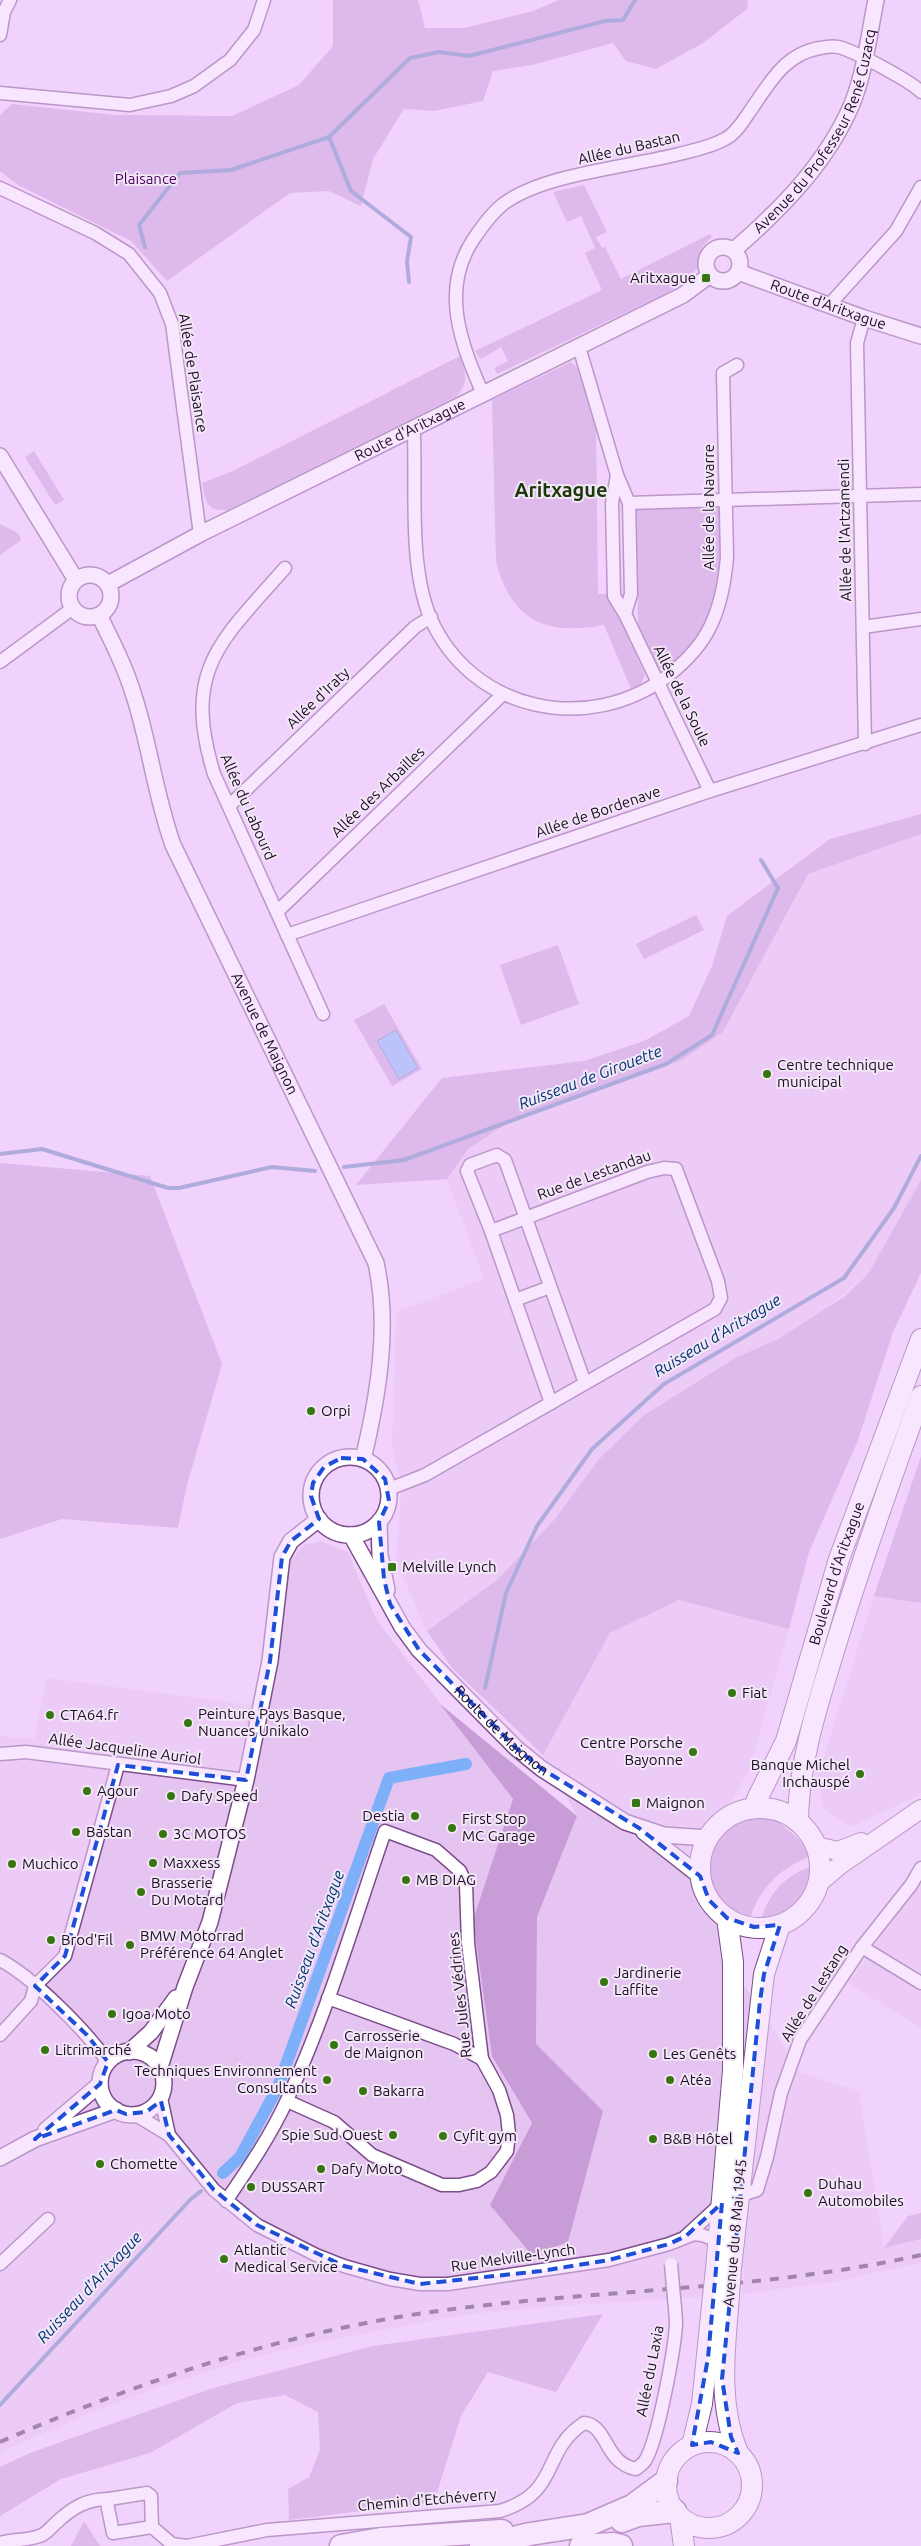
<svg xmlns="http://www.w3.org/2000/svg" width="921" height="2546" viewBox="0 0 921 2546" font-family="Ubuntu,sans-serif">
  <rect width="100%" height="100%" fill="#f1d2fc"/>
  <g fill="#e6c4f2">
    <polygon points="921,834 921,1180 868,1274 821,1313 778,1339 735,1358 643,1416 599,1459 554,1520 497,1581 427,1631 396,1562 401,1493 399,1473 392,1449 396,1312 484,1279 447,1179 468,1149 506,1124 682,1060 723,1032 808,874"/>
    <polygon points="321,1541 348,1552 376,1619 513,1799 473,1920 492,2056 532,2123 490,2205 603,2111 536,2044 537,1917 577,1816 543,1755 610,1633 679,1600 789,1629 749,1771 700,1853 733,1969 768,2020 800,2073 859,2091 884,2248 921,2239 921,2263 832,2282 742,2294 745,2268 707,2270 704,2297 541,2307 463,2315 318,2342 234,2363 151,2390 85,2415 0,2452 0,1736 34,1739 47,1678 251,1705 291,1560 304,1545"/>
    <polygon points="874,1596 921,1603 921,1794 851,1827 825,1810 817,1780"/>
    <polygon points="921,1879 921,2028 849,1983"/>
  </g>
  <g fill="#c89cd7">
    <polygon points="333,0 418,0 425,28 464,28 533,11 559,0 748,0 747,9 703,43 656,69 626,61 613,43 532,65 493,71 483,101 434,111 404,109 373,159 361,206 329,191 290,193 167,281 131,241 18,185 0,171 0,115 12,104 115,115 232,116 299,85 333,46"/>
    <path d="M584,185L607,232L596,237L602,248L605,247L621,279L710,234L712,237C693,252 705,255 697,268C689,280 677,286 665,294L497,374L494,368L508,361L501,347L481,359L475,351L602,290L585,253L595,248L581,216L567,222L553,192Z"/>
    <path d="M460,356C466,374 469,382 456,397L228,510C206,511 206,503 202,483L233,471Z"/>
    <path d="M571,362L577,368L596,424L598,594H608L645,674L641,684L631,689L604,625C546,636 511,621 496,561L492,400Z"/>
    <polygon points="34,451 64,500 55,505 25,457"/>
    <path d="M715,505L721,510C721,533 723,557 721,580C718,609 689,656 664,671L658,667L638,624L636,511L640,508Z"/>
    <polygon points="0,524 18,533 21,540 0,555"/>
    <polygon points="921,814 921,834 808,874 723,1032 682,1060 506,1124 468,1149 447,1179 356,1185 442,1078 584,1061 644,1041 689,1016 712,966 727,916 830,839"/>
    <polygon points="696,915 704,930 644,959 636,944"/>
    <polygon points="558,945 579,1004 521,1025 500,965"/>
    <polygon points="384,1004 422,1069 392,1086 354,1020"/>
    <polygon points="0,1163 150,1176 222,1364 187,1485 178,1528 62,1519 0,1539"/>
    <polygon points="921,1180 921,1273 893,1332 858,1440 809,1552 789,1629 679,1600 610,1633 543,1755 452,1668 427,1631 497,1580 554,1520 599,1459 643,1416 735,1358 778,1339 844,1297 868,1274"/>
    <polygon points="921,1456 921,1603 874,1596"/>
    <polygon points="440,1704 577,1816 537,1917 536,2044 603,2111 568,2242 532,2255 490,2205 532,2123 492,2056 473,1920 513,1799"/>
    <path d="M760,1815L776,1818C786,1832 807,1839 809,1857C780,1868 760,1888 750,1918C688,1896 695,1823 760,1815Z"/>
    <path d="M810,1867C807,1897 790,1914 761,1920C769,1893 784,1877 810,1867Z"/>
    <polygon points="921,2213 921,2239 884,2248 908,2216"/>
    <polygon points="603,2314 556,2392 488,2372 461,2416 434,2502 289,2520 288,2489 309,2477 320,2450 318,2412 285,2395 237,2403 150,2453 61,2479 0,2516 0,2467 30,2453 213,2388 373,2346"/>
    <polygon points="84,2521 100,2546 71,2546"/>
  </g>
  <polygon fill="#7db0f9" stroke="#607eb9" points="396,1030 418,1068 399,1079 377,1041"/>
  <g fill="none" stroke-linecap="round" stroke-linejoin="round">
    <g stroke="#607eb9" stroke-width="4">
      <polyline points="329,137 351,191 411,237 407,261 409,282"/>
      <polyline points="145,247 139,225 180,173 231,170 329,137 410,58 439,52 469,56 605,21 623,20 635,0"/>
      <polyline points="0,1154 42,1149 168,1188 179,1188 272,1167 315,1171"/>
      <polyline points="344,1167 404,1160 666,1064 712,1035 778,888 761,860"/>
      <polyline points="485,1688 506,1593 537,1526 592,1449 664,1384 844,1278 894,1208 921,1156"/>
      <polyline points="0,2405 190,2200 201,2191"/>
    </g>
    <polyline stroke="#7db0f9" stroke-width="12" points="223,2173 240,2157 278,2087 389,1778 466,1764"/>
    <g stroke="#7c4e8c" stroke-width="15">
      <g id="minor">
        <polyline points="0,35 4,12 10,0"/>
        <polyline points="0,93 130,105 171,96 194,86 230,60 254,30 264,0"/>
        <polyline points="0,188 95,233 129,254 160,293 172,324 199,527 202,533"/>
        <polyline points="830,304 896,231 921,187"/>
        <polyline points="864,318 857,343 865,744"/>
        <polyline points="579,347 617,475 629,503 631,594 625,614"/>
        <path d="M483,394C461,344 440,290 473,240C481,228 491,214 502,205C541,174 629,167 679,154C695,150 711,147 725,139C735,134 742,123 748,114C768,86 783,54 820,48C825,47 833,46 838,47C853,50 912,82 921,92"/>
        <path d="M411,429L414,436C416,491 409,566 430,617C471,712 589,736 669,675C685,662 701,646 710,627C721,605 725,581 727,557L723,373L737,365"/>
        <polyline points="617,475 612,503 614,596 625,614 710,791"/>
        <polyline points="629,503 921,494"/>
        <path d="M285,568C220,642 182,669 214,774L323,1014"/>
        <polyline points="863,627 921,619"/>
        <polyline points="0,662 73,608"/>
        <polyline points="230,805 415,627 431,617"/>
        <polyline points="277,912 502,695"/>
        <polyline points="287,935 710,791 921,725"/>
        <polyline points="515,1300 550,1287"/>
        <polyline points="551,1403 491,1231 467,1171 470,1165 497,1155 505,1160 585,1383"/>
        <polyline points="389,1489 425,1475 715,1309 721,1298 718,1281 676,1169 664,1168 647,1172 491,1231"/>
        <polyline points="0,1754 26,1752 246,1780"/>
        <polyline points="862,1947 921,1983"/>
        <path d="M0,1960C34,1978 86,2031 108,2062"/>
        <polyline points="35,1986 65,1956 118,1765"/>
        <polyline points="328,1998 454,2044 482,2059"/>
        <polyline points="0,2035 31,2001 35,1986"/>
        <polyline points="136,2115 169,2135 161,2098"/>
        <polyline points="169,2135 214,2190 257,2225 316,2255 344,2266 390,2279 420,2284 448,2284 609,2260 669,2244 694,2234 702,2235 718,2241"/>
        <polyline points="738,2196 757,2190 767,2157 781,2093 800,2040 862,1947 911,1885 921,1868"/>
        <path d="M226,2201C248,2169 271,2135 287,2100C327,2014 354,1921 385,1831L436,1850L460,1871L466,1884L468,1943L482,2059L499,2090L507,2115L509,2134L507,2151L491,2172L477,2181L459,2185H442L372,2155L334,2122L287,2101"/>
        <polyline points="686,2236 722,2203"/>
        <polyline points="0,2264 48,2219"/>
        <polygon points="147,2493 151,2496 152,2527 113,2533 107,2503 109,2499"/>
        <polyline points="152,2527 172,2544 186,2546"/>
        <path d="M0,2543C14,2539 29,2541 42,2535C48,2532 52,2526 57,2522C73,2507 87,2499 109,2499"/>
        <path d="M187,2546L267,2530L500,2511C562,2492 540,2452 584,2423C608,2425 604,2463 636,2469C639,2466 643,2464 645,2461C658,2440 674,2352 676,2325C676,2316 675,2307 674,2298"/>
      </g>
    </g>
    <g stroke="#7c4e8c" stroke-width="18">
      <g id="tertiary">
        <circle cx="723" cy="264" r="17"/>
        <path id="s1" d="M734,250C781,209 827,163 852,104C865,72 869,34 876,0"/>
        <path id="s2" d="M738,272L864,318L921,336"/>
        <polyline points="0,456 76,580"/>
        <circle cx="90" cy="596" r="21"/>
        <path id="s3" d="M108,584L202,533L683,295L710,275"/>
        <path id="s4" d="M99,615C112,641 126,669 134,696C150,745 155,795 173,845L376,1263C390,1327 378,1397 363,1459"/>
        <circle cx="350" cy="1496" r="39"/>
        <polyline points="379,1522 380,1555 387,1590"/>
        <path id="s5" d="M351,1535L402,1627L419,1650L516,1748L542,1769L625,1822L664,1835L708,1838"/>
        <polyline points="644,1832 700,1876"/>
        <circle cx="132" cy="2083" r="32"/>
        <polyline points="129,2052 151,2032 176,1998"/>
        <polyline points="160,2067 185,1987 210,1922 246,1780 270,1661 282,1557 291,1541 319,1519"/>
        <polyline points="46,2130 100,2084"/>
        <polyline points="0,2158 35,2139 116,2110"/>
      </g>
    </g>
    <g stroke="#7c4e8c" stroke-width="20">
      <g id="secondary">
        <polyline points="816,1846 838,1851 861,1842"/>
        <polyline points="819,1883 840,1865 921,1809"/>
      </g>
    </g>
    <g stroke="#7c4e8c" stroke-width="22">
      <g id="primary">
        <path id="s6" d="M756,1808L757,1799L786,1741L839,1559L921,1339"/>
        <circle cx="760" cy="1868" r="60"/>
        <path d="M798,1820C799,1762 817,1706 834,1651C860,1565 890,1481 921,1396"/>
        <polyline points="731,2268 764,1974 780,1925"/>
        <polyline points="716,2269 733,2070 733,1962 727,1918"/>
        <path d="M729,2296C725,2349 717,2402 738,2453"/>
        <circle cx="709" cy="2485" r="43"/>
        <polyline points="692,2445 702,2404 713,2296"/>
        <polyline points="680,2517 684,2546"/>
      </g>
    </g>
    <g stroke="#7c4e8c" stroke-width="25">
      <g id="motorway">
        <polyline points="622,2521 638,2515 675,2511"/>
        <polyline points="341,2546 381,2539 502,2531"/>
        <polyline points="481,2546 530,2534 588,2525 632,2506 666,2481"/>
        <polyline points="581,2546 613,2544 621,2546"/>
      </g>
    </g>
    <use href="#minor" stroke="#fff" stroke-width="12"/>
    <use href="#tertiary" stroke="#fff" stroke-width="15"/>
    <use href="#secondary" stroke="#fff" stroke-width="18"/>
    <use href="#primary" stroke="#fff" stroke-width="20"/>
    <use href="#motorway" stroke="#fff" stroke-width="22"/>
    <path stroke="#412c48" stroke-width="4" stroke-dasharray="9 9" stroke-linecap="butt" d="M0,2442C138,2382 282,2333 431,2312C594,2289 760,2291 921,2255"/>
    <g stroke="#7c4e8c" stroke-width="15" stroke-linecap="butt">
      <polyline id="minor-bridge" points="671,2264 674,2298"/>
    </g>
    <g stroke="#7c4e8c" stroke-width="22" stroke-linecap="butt">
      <g id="primary-bridge">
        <polyline points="713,2296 716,2269"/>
        <polyline points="729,2296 731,2268"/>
      </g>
    </g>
    <use href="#minor-bridge" stroke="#fff" stroke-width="12"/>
    <use href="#primary-bridge" stroke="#fff" stroke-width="20"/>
  </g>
  <path d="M0 0H921V2546H0ZM341,1458L363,1459L385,1479L389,1501L379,1522L384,1579L390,1604L419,1650L516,1748L542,1769L639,1828L700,1876L709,1900L727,1918L754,1927L780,1925L764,1974L760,2001L722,2379L731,2437L738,2453L711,2442L692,2445L708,2358L722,2203L686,2236L669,2244L609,2260L541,2271L420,2284L344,2266L257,2225L214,2190L169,2135L161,2101L146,2112L126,2114L116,2110L35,2139L100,2084L108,2062L87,2035L35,1986L65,1956L118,1765L246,1780L270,1661L282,1557L291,1541L319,1519L311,1496L313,1483L324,1467Z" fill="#f1d2fc" fill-opacity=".55" fill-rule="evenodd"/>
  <path fill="none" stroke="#1d4ed8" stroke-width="4" stroke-dasharray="10 6" stroke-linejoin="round" d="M341,1458L363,1459L385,1479L389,1501L379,1522L384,1579L390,1604L419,1650L516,1748L542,1769L639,1828L700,1876L709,1900L727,1918L754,1927L780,1925L764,1974L760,2001L722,2379L731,2437L738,2453L711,2442L692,2445L708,2358L722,2203L686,2236L669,2244L609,2260L541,2271L420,2284L344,2266L257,2225L214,2190L169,2135L161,2101L146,2112L126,2114L116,2110L35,2139L100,2084L108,2062L87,2035L35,1986L65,1956L118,1765L246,1780L270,1661L282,1557L291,1541L319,1519L311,1496L313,1483L324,1467Z"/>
  <g fill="#367510" stroke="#f2e7f6" stroke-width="2">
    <rect x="701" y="273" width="10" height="10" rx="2.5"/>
    <circle cx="767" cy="1074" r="5"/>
    <circle cx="311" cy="1411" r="5"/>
    <rect x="387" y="1562" width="10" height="10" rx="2.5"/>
    <circle cx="732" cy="1693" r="5"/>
    <circle cx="50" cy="1715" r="5"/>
    <circle cx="188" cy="1723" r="5"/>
    <circle cx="693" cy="1752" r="5"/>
    <circle cx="860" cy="1774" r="5"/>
    <circle cx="87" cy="1791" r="5"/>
    <circle cx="171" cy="1796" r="5"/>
    <rect x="631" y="1798" width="10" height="10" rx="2.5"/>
    <circle cx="415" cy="1816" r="5"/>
    <circle cx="452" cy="1828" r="5"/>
    <circle cx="76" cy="1832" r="5"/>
    <circle cx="163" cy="1834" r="5"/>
    <circle cx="153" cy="1863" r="5"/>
    <circle cx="12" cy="1864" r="5"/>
    <circle cx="406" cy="1880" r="5"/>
    <circle cx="141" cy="1892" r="5"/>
    <circle cx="51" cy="1940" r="5"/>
    <circle cx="130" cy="1945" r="5"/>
    <circle cx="604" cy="1982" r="5"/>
    <circle cx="112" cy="2014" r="5"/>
    <circle cx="334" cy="2045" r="5"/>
    <circle cx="45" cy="2050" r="5"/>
    <circle cx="653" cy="2054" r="5"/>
    <circle cx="327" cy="2080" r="5"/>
    <circle cx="670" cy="2080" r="5"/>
    <circle cx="363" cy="2091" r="5"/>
    <circle cx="393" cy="2135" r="5"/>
    <circle cx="443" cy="2136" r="5"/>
    <circle cx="653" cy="2139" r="5"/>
    <circle cx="100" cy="2164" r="5"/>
    <circle cx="321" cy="2169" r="5"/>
    <circle cx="251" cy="2187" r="5"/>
    <circle cx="808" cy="2193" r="5"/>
    <circle cx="224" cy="2259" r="5"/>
  </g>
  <g text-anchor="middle" stroke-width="4" stroke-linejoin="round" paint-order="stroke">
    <g font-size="15" fill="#1e0b25" stroke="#f2e7f6">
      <text dy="5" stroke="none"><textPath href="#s1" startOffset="148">Avenue du Professeur René Cuzacq</textPath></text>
      <text transform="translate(629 148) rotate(-13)" y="5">Allée du Bastan</text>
      <text dy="5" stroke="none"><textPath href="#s2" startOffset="96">Route d'Aritxague</textPath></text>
      <text transform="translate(193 373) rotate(81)" y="5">Allée de Plaisance</text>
      <text dy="5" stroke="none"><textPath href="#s3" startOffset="339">Route d'Aritxague</textPath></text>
      <text transform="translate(709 507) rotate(-90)" y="5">Allée de la Navarre</text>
      <text transform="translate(845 530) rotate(-91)" y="5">Allée de l'Artzamendi</text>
      <text transform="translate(682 696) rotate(64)" y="5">Allée de la Soule</text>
      <text transform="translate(318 698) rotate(-44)" y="5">Allée d'Iraty</text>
      <text transform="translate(378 792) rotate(-44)" y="5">Allée des Arbailles</text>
      <text transform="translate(248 807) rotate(66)" y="5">Allée du Labourd</text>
      <text transform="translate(598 812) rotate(-19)" y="5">Allée de Bordenave</text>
      <text dy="5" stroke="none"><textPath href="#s4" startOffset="452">Avenue de Maignon</textPath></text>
      <text transform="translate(594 1175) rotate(-20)" y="5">Rue de Lestandau</text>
      <text dy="5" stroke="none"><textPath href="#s6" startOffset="249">Boulevard d'Aritxague</textPath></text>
      <text dy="5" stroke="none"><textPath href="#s5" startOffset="249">Route de Maignon</textPath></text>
      <text transform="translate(125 1749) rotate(8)" y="5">Allée Jacqueline Auriol</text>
      <text transform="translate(814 1993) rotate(-58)" y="5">Allée de Lestang</text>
      <text transform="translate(460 1995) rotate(-96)" y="5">Rue Jules Védrines</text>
      <text transform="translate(735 2233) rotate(-85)" y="5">Avenue du 8 Mai 1945</text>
      <text transform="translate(513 2258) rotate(-8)" y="5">Rue Melville-Lynch</text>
      <text transform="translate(650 2371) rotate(-79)" y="5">Allée du Laxia</text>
      <text transform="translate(427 2500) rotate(-5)" y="5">Chemin d'Etchéverry</text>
    </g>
    <g font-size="15" fill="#4a005d" stroke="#f2e7f6">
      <text x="146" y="184">Plaisance</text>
    </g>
    <g font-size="15" fill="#1e0b25" stroke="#f2e7f6" text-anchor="start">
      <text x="696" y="283" text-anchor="end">Aritxague</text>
      <text x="777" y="1070">Centre technique<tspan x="777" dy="17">municipal</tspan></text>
      <text x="321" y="1416">Orpi</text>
      <text x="402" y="1572">Melville Lynch</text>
      <text x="742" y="1698">Fiat</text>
      <text x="198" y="1719">Peinture Pays Basque,<tspan x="198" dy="17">Nuances Unikalo</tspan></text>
      <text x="60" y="1720">CTA64.fr</text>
      <text x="683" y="1748" text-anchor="end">Centre Porsche<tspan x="683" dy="17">Bayonne</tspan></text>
      <text x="850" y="1770" text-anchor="end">Banque Michel<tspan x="850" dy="17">Inchauspé</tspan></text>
      <text x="97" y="1796">Agour</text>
      <text x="181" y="1801">Dafy Speed</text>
      <text x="646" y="1808">Maignon</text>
      <text x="405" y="1821" text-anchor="end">Destia</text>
      <text x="462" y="1824">First Stop<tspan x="462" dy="17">MC Garage</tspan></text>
      <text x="86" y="1837">Bastan</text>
      <text x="173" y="1839">3C MOTOS</text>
      <text x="163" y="1868">Maxxess</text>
      <text x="22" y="1869">Muchico</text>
      <text x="416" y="1885">MB DIAG</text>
      <text x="151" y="1888">Brasserie<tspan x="151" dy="17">Du Motard</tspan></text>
      <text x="140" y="1941">BMW Motorrad<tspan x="140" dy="17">Préférence 64 Anglet</tspan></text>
      <text x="61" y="1945">Brod'Fil</text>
      <text x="614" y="1978">Jardinerie<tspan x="614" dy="17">Laffite</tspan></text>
      <text x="122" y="2019">Igoa Moto</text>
      <text x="344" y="2041">Carrosserie<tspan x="344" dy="17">de Maignon</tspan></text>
      <text x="55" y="2055">Litrimarché</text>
      <text x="663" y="2059">Les Genêts</text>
      <text x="317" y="2076" text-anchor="end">Techniques Environnement<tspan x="317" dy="17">Consultants</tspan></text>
      <text x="680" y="2085">Atéa</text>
      <text x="373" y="2096">Bakarra</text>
      <text x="383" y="2140" text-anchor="end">Spie Sud Ouest</text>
      <text x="453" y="2141">Cyfit gym</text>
      <text x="663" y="2144">B&amp;B Hôtel</text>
      <text x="110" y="2169">Chomette</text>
      <text x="331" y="2174">Dafy Moto</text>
      <text x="818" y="2189">Duhau<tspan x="818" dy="17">Automobiles</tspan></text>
      <text x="261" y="2192">DUSSART</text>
      <text x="234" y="2255">Atlantic<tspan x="234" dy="17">Medical Service</tspan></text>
    </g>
    <g font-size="16" font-style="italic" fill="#023574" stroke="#f2e7f6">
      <text transform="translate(590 1077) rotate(-21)" y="6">Ruisseau de Girouette</text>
      <text transform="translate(717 1335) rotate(-31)" y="6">Ruisseau d'Aritxague</text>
      <text transform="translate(314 1939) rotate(-70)" y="6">Ruisseau d'Aritxague</text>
      <text transform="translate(89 2287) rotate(-47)" y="6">Ruisseau d'Aritxague</text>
    </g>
    <g font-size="20" font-weight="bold" fill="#1a380a" stroke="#f2e7f6">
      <text x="561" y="497">Aritxague</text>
    </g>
  </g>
</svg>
